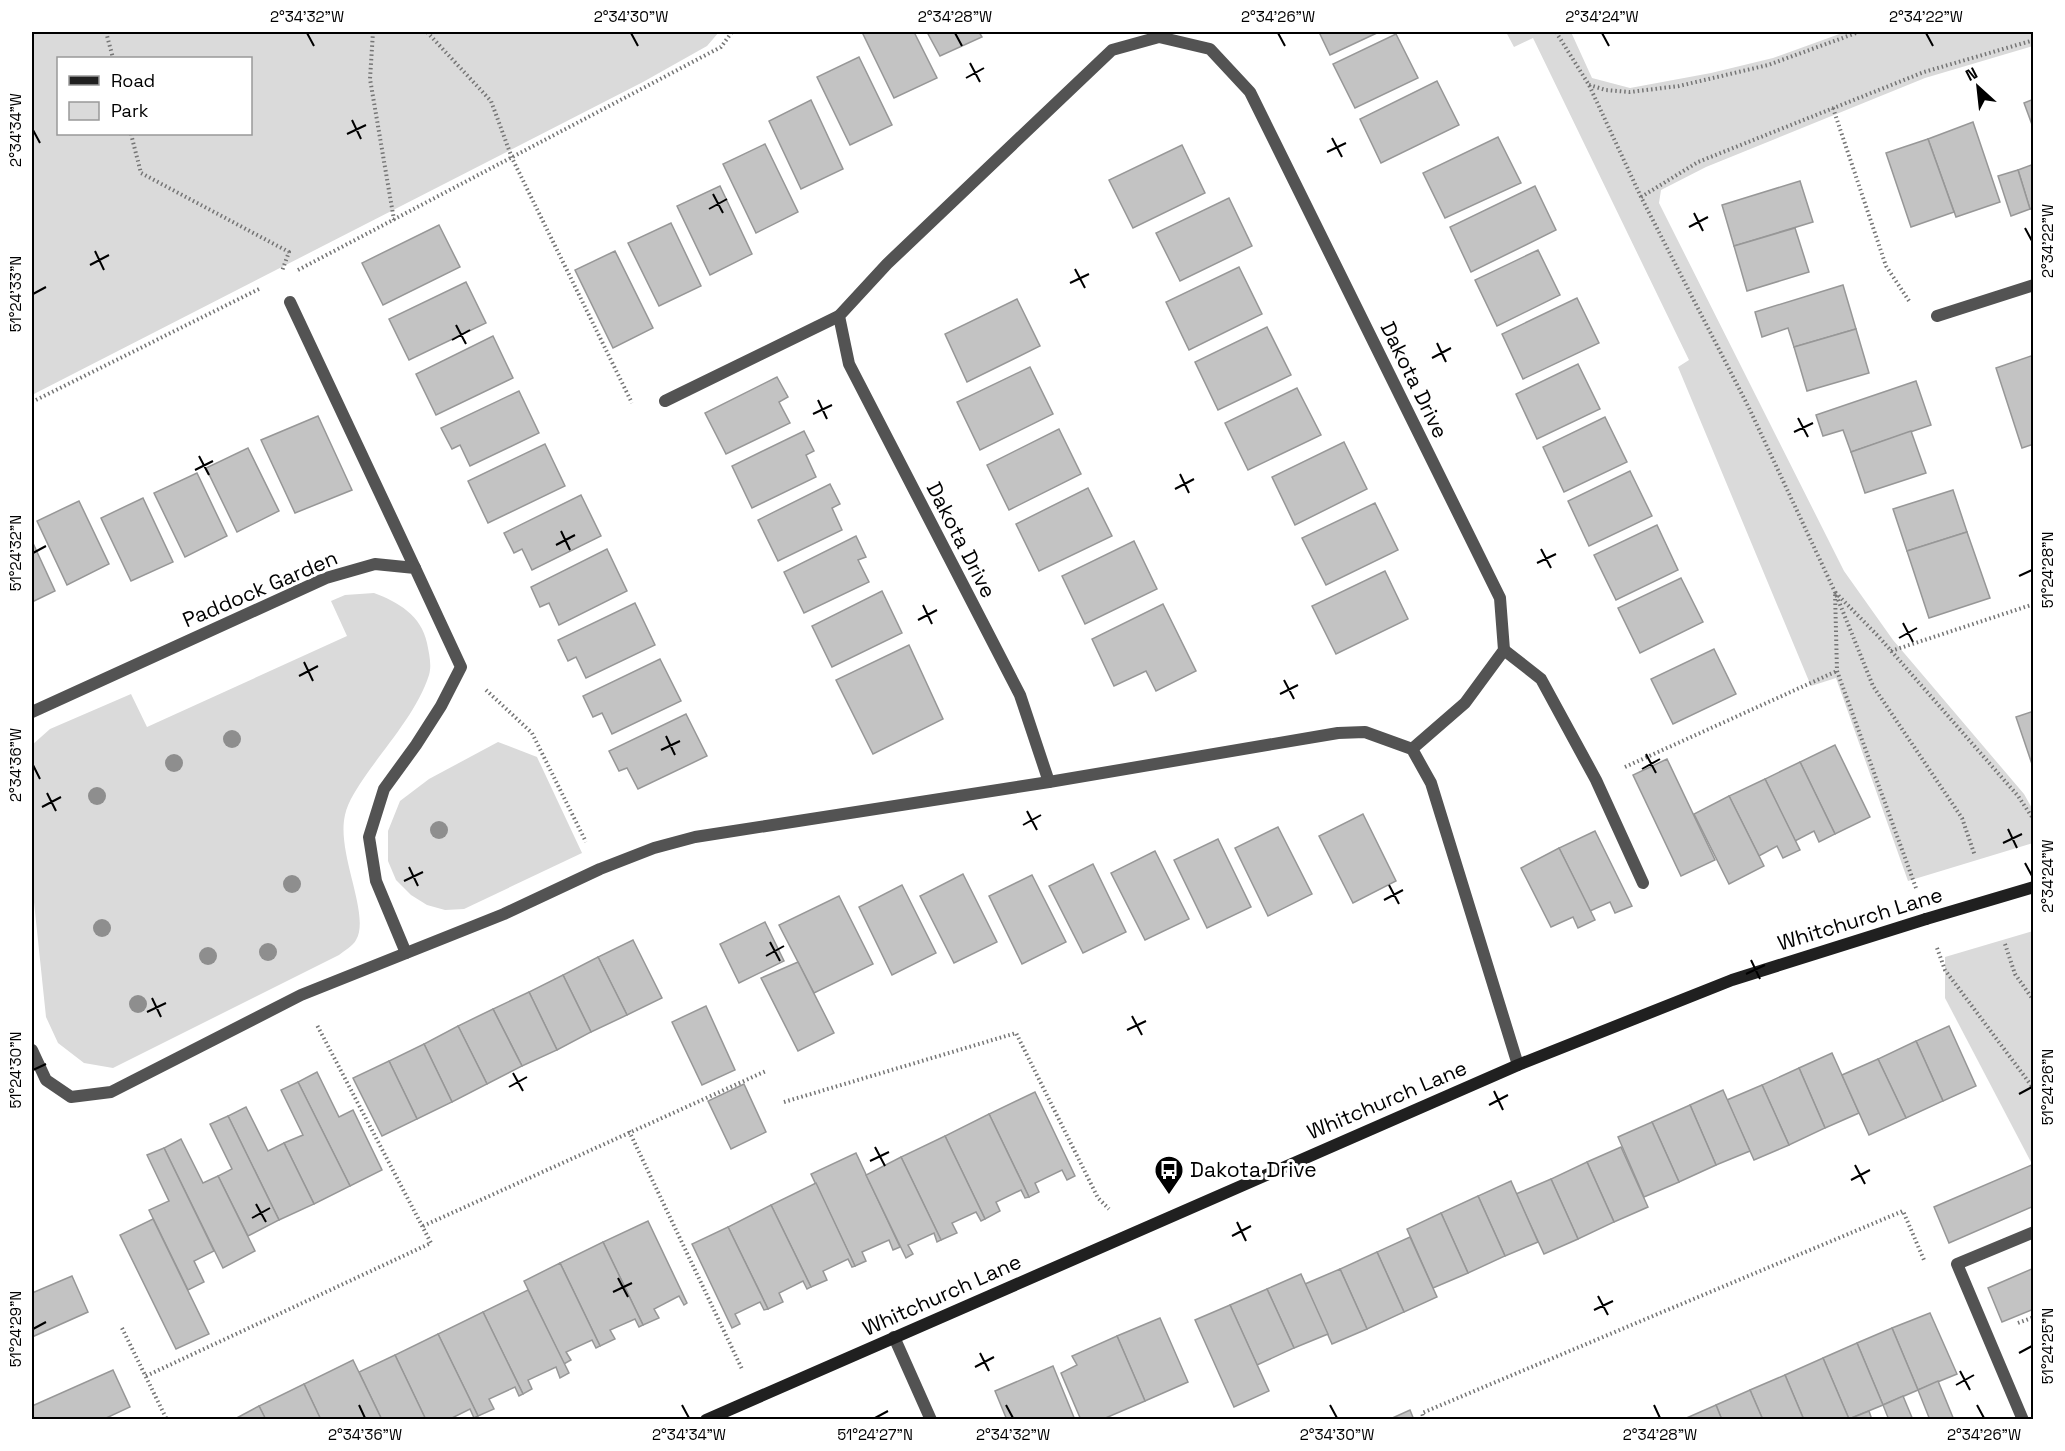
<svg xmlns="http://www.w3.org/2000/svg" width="2065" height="1451" viewBox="0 0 2065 1451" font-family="'Space Grotesk',sans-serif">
  <rect width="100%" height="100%" fill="#fff"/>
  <g fill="#dadada" fill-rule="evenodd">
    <path d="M32,32H719L707,46L643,82L32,395ZM58,58H250V134H58Z"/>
    <polygon points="1506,32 1571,32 1592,78 1630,88 1711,73 1773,58 1845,32 2033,32 2033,46 1925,78 1706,167 1661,190 1659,203 1844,571 1893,640 2024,794 2033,810 2033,843 1908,881 1836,678 1811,686 1678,367 1689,360 1533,38 1514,47"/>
    <path d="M374,593C398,602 421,615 427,643C429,653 432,665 429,675C418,710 387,745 366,775C358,787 348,801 345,815C336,853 371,915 356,940C353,946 344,951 339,955L113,1068L84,1063L58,1043L46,1017L32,883V745L50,729L131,694L147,727L347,636L331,601L345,595Z"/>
    <polygon points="498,742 537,757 582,853 464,909 445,910 427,905 411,895 396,880 388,861 388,831 400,801 429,779"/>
    <polygon points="2033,931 2034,1163 2032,1164 1945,998 1945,957"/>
  </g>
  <g fill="#c3c3c3" stroke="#979797" stroke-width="1.5">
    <polygon points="862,32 914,32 937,78 894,98"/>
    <polygon points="927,32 979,32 982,37 940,56"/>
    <polygon points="1319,32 1379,32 1330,55"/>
    <polygon points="1396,34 1418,78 1355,108 1333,64"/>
    <polygon points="859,57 892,125 850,145 817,77"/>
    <polygon points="1437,81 1459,125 1381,163 1360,119"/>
    <polygon points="2034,99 2034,130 2024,103"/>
    <polygon points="811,100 843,169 801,189 769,121"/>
    <polygon points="1973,122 2000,202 1956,217 1928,139"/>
    <polygon points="1498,137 1521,183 1445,218 1423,173"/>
    <polygon points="1928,139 1954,212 1911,227 1886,153"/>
    <polygon points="765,144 798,212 756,233 723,164"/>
    <polygon points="1182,145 1205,193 1133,228 1109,180"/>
    <polygon points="2034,164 2034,208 2030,209 2018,170"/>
    <polygon points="2018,170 2030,209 2011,216 1998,176"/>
    <polygon points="1800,181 1813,222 1734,246 1722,205"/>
    <polygon points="720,186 752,254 710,275 677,206"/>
    <polygon points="1535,186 1556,230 1471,272 1450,227"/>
    <polygon points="1229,198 1252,246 1180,281 1156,233"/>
    <polygon points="671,223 701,286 659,306 628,243"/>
    <polygon points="439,225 460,267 383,305 362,263"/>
    <polygon points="1795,228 1809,272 1747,291 1734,246"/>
    <polygon points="1538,250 1560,295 1497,326 1475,280"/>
    <polygon points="615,251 653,328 613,348 575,270"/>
    <polygon points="1239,267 1262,314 1189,350 1166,302"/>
    <polygon points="466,282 486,323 409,360 389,319"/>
    <polygon points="1843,285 1856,329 1794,347 1788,328 1762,337 1755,312"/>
    <polygon points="1577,298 1599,343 1523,379 1502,334"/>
    <polygon points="1017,299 1040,346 967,382 945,334"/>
    <polygon points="1267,327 1291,375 1218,410 1195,362"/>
    <polygon points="1856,329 1869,373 1807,391 1794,347"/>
    <polygon points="493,336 513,378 436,415 416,374"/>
    <polygon points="2034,355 2034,444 2022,448 1996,368"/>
    <polygon points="1578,364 1600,409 1537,439 1516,394"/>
    <polygon points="1030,367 1053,414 980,450 957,402"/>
    <polygon points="777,377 788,397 779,402 790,423 726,454 705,413"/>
    <polygon points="1916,381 1931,425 1851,452 1843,430 1823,436 1816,415"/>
    <polygon points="1297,388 1321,435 1248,470 1225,423"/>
    <polygon points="519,391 539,433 470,466 460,445 452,449 441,428"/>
    <polygon points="318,416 352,490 295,513 261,440"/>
    <polygon points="1605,417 1627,462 1564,492 1543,447"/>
    <polygon points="1059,429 1081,474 1009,510 987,465"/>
    <polygon points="804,431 814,451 806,455 816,477 752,508 732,466"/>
    <polygon points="1911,431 1926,473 1865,493 1851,452"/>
    <polygon points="1344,442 1367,489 1295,525 1272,477"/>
    <polygon points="545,444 565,486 488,523 468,481"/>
    <polygon points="248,448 279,511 237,532 206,468"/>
    <polygon points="1630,471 1652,516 1589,546 1568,501"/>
    <polygon points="197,473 227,536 185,557 154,493"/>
    <polygon points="830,484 840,504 832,508 842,530 778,561 758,520"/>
    <polygon points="1088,488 1112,536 1039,571 1016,524"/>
    <polygon points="1953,490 1967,532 1907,551 1893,509"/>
    <polygon points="581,495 601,536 532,570 522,549 514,553 504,533"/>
    <polygon points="143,498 173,562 131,581 101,518"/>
    <polygon points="79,501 109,564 67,585 37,521"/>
    <polygon points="1375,503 1398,550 1326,585 1302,538"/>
    <polygon points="1657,525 1678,570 1616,600 1594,555"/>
    <polygon points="1967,532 1990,598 1929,618 1907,551"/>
    <polygon points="856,536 866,557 858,560 869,582 804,613 784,572"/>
    <polygon points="32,541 55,591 32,602"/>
    <polygon points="1134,541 1157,589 1085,624 1062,576"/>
    <polygon points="607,549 627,591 559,625 549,603 540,607 531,587"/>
    <polygon points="1385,571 1408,619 1336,654 1312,606"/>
    <polygon points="1681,578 1703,622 1640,653 1618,608"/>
    <polygon points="882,591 902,633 832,667 812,626"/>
    <polygon points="635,603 655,645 586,678 576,657 568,661 558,640"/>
    <polygon points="1163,604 1196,671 1156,691 1146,671 1114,686 1092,639"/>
    <polygon points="909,645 943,719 873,754 836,680"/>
    <polygon points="1714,649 1736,694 1673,724 1651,679"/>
    <polygon points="660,659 681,701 612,734 602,713 593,717 583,696"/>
    <polygon points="2034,711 2034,770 2016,717"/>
    <polygon points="686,714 707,756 638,789 627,768 619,771 609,751"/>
    <polygon points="1835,745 1870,817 1835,834 1800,762"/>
    <polygon points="1667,759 1715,860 1681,876 1633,775"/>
    <polygon points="1800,762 1835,834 1819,842 1814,831 1795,841 1765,779"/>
    <polygon points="1765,779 1800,850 1783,858 1777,846 1759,856 1729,796"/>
    <polygon points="1729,796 1764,866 1729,884 1694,814"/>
    <polygon points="1363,814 1396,881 1353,903 1319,836"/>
    <polygon points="1278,827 1312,894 1268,916 1235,848"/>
    <polygon points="1595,831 1632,906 1615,913 1610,902 1590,911 1559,848"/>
    <polygon points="1218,839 1251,907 1207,928 1174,860"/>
    <polygon points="1559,848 1595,920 1578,928 1573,917 1551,927 1521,868"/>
    <polygon points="1155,851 1189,919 1145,940 1111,873"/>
    <polygon points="1093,864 1126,932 1083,953 1049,886"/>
    <polygon points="963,874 997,942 954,963 920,896"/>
    <polygon points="1032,875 1066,942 1022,964 989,896"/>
    <polygon points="902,885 936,953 892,975 859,907"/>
    <polygon points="839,896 873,964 814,993 779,925"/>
    <polygon points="765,922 784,961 739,983 720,944"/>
    <polygon points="633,940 662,998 627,1015 598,957"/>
    <polygon points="598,957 627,1015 591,1032 563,975"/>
    <polygon points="798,962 834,1033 798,1051 761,978"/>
    <polygon points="563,975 591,1032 557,1050 529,992"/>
    <polygon points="529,992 557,1050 522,1066 493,1009"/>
    <polygon points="706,1006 735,1070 702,1085 672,1022"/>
    <polygon points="493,1009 522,1066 487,1084 458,1026"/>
    <polygon points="458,1026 487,1084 452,1102 424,1044"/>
    <polygon points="1949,1026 1976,1086 1943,1101 1916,1041"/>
    <polygon points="1916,1041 1943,1101 1906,1118 1878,1059"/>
    <polygon points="424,1044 452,1102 417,1119 389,1061"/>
    <polygon points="1832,1053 1859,1113 1825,1128 1799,1068"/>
    <polygon points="1878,1059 1906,1118 1869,1135 1842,1075"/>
    <polygon points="389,1061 417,1119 382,1136 353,1078"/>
    <polygon points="1799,1068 1825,1128 1789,1145 1762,1085"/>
    <polygon points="317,1072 339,1117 353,1110 382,1170 350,1186 298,1082"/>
    <polygon points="298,1082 350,1186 314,1204 284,1143 303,1135 281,1090"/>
    <polygon points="744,1084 766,1132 731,1149 708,1101"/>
    <polygon points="1762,1085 1789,1145 1754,1160 1727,1100"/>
    <polygon points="1723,1090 1750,1151 1716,1165 1690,1105"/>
    <polygon points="1035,1092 1075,1176 1067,1180 1062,1170 1035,1183 1039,1192 1029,1197 989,1114"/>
    <polygon points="1690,1105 1716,1165 1679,1182 1652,1122"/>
    <polygon points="246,1107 268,1151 284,1143 314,1204 279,1220 228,1116"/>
    <polygon points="989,1114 1029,1197 1025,1198 1021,1190 996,1202 1000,1211 985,1219 945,1136"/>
    <polygon points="228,1116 279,1220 248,1236 218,1176 232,1169 210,1124"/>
    <polygon points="1652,1122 1679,1182 1644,1197 1618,1137"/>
    <polygon points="945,1136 985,1219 981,1221 976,1212 952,1223 957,1233 941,1240 901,1157"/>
    <polygon points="181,1139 203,1183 218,1176 255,1251 223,1268 164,1148"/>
    <polygon points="1621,1147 1648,1207 1614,1222 1587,1162"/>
    <polygon points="164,1148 214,1251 194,1261 204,1282 188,1290 149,1210 169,1201 147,1155"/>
    <polygon points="856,1153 900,1247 893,1250 889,1240 862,1252 866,1261 855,1266 811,1174"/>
    <polygon points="901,1157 941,1240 937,1242 934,1233 908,1245 913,1254 906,1258 866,1175"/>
    <polygon points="1587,1162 1614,1222 1578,1239 1551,1179"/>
    <polygon points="2034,1164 2034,1206 1949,1243 1934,1207"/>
    <polygon points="1551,1179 1578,1239 1544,1254 1516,1194"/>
    <polygon points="1511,1181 1538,1242 1505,1256 1478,1196"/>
    <polygon points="816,1183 855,1266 852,1267 848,1259 823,1271 827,1280 811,1287 771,1205"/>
    <polygon points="1478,1196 1505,1256 1468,1273 1441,1213"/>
    <polygon points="771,1205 811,1287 807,1289 803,1281 779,1293 783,1302 768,1309 728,1227"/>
    <polygon points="1441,1213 1468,1273 1433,1288 1407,1229"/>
    <polygon points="153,1219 209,1334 176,1349 120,1235"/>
    <polygon points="648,1221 687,1303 684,1305 679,1296 654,1309 659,1318 643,1325 603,1242"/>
    <polygon points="728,1227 768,1309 764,1310 760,1302 735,1314 740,1324 732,1328 692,1244"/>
    <polygon points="1410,1237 1437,1297 1404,1312 1377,1252"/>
    <polygon points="603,1242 643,1325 639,1327 635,1319 610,1330 615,1339 600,1346 560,1263"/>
    <polygon points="1377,1252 1404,1312 1367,1329 1340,1269"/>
    <polygon points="560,1263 600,1346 596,1348 592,1340 566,1352 571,1360 564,1364 524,1281"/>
    <polygon points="2034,1268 2034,1309 2002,1322 1988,1288"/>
    <polygon points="1340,1269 1367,1329 1332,1344 1305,1284"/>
    <polygon points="1301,1274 1328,1334 1294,1348 1267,1289"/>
    <polygon points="72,1276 88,1312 32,1337 32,1293"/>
    <polygon points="1267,1289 1294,1348 1257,1365 1230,1305"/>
    <polygon points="528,1290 569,1373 560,1378 556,1367 528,1380 532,1389 523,1394 483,1312"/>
    <polygon points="1230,1305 1269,1391 1234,1407 1195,1320"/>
    <polygon points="483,1312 523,1394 519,1396 515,1387 489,1399 494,1409 478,1416 438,1334"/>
    <polygon points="1930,1313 1957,1374 1918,1390 1892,1328"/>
    <polygon points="1160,1318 1188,1382 1145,1401 1117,1336"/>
    <polygon points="1892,1328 1918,1390 1883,1405 1857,1343"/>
    <polygon points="438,1334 478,1416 474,1418 470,1409 448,1420 426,1420 395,1355"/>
    <polygon points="1117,1336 1145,1401 1101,1420 1081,1420 1061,1373 1077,1365 1072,1356"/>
    <polygon points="1857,1343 1883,1405 1849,1419 1823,1358"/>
    <polygon points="395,1355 426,1420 382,1420 359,1372"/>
    <polygon points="1823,1358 1849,1419 1848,1420 1804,1420 1785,1375"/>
    <polygon points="353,1360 382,1420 321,1420 304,1384"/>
    <polygon points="1053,1366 1075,1420 1007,1420 995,1391"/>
    <polygon points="113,1370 130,1407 102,1420 32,1420 32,1406"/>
    <polygon points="1785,1375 1804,1420 1763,1420 1750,1390"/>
    <polygon points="1938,1381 1954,1420 1930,1420 1918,1390"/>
    <polygon points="304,1384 321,1420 266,1420 259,1406"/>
    <polygon points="1750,1390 1763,1420 1722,1420 1716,1405"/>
    <polygon points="1903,1396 1913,1420 1889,1420 1883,1405"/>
    <polygon points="1716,1405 1722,1420 1682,1420"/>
    <polygon points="259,1406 266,1420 233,1420"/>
    <polygon points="1410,1410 1414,1420 1388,1420"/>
    <polygon points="1869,1411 1872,1420 1849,1419"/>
  </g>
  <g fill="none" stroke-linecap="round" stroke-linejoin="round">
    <g stroke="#757575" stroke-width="4" stroke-dasharray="1.5 3" stroke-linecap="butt">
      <polyline points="106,32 113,58"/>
      <polyline points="373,32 370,79 394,220"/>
      <polyline points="427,32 491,101 512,158 632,403"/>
      <polyline points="1556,32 1589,85 1641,197 1749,408 1835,592 1873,686 1962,818 1975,856"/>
      <polyline points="32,33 34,32"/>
      <polyline points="1589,85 1606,90 1630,92 1679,86 1768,65 1859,32"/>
      <polyline points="1833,108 1886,266 1909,301"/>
      <polyline points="131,134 141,173 289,252 282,271"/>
      <polyline points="1641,197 1698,162 1924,72 2034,40"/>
      <polyline points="298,270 721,47 732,32"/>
      <polyline points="32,402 259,289"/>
      <polyline points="1891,651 2034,604"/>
      <polyline points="486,690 532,733 586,842"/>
      <polyline points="1625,767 1837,671"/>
      <polyline points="1916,888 1837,671 1835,592 1879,637 2018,796 2034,820"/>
      <polyline points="2005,944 2015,974 2034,1001"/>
      <polyline points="1937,948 1945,970 2034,1089"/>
      <polyline points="784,1102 1016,1033 1098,1198 1109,1209"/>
      <polyline points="629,1131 742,1369"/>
      <polyline points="423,1226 766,1071"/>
      <polyline points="2018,1323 2034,1317"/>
      <polyline points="122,1328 167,1420"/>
      <polyline points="146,1376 431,1243 317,1025"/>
      <polyline points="1424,1420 1422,1413 1903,1211 1924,1260"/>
    </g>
    <polyline stroke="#535353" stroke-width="12" points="1504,650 1541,679 1596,780 1643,883"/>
    <g stroke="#535353" stroke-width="12">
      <polyline points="290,302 415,568"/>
      <polyline points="1937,316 2034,285"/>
      <polyline points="665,401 839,316"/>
      <polyline points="32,712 326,578 375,564 415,568 461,667 441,706 416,745 384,789 369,837 376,881 406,953"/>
      <polyline points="1049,782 1020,695 849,364 839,316 887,264 1112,50 1159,37 1210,49 1250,92 1500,598 1504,650 1465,703 1412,749"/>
      <polyline points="32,1050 46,1080 71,1097 111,1092 301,995 504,914 600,869 654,848 695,837 1049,782 1338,733 1365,732 1412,749 1431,783 1518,1065"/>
      <polyline points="894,1337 931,1420"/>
      <polyline points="2023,1420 1957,1264 2034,1232"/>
    </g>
    <polyline stroke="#202020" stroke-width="12" points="706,1420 1518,1065 1732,980 1926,919"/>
    <polyline stroke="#202020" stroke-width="12" points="1926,919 2034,887"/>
  </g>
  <g fill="#8e8e8e">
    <circle cx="232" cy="739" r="9"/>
    <circle cx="174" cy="763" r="9"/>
    <circle cx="97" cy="796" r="9"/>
    <circle cx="439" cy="830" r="9"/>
    <circle cx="292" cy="884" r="9"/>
    <circle cx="102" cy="928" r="9"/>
    <circle cx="268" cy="952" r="9"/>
    <circle cx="208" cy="956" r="9"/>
    <circle cx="138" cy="1004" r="9"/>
  </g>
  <path fill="none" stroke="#000" stroke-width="2" d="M307,33L314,46M631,33L638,46M955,33L962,46M1278,33L1285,46M1602,33L1609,46M1926,33L1933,46M970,63L980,82M966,78L984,68M352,120L361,139M33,130L40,143M347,134L366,125M1332,138L1342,157M1327,152L1346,143M713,194L723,213M709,209L727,199M1694,213L1703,231M1689,227L1708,217M2025,228L2032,241M95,251L104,270M90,265L109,255M1075,269L1085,288M1070,283L1089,274M33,294L46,287M456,325L466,344M452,340L470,330M1437,343L1446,362M1432,358L1451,348M818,400L827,419M813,414L832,405M1798,418L1808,437M1794,432L1813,423M199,456L209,475M195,470L213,461M1180,474L1189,493M1175,489L1194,479M561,531L570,550M556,545L575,535M1541,549L1551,568M33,553L46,546M1537,563L1556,554M2019,576L2032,570M923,605L932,624M918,620L937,610M1903,623L1913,642M1899,638L1917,628M304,662L313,681M299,676L318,666M1284,680L1294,699M1280,694L1298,685M666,736L675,755M661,750L680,741M1646,754L1656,773M33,765L40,779M1642,769L1660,759M47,793L56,811M42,807L61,797M1027,811L1037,830M1023,825L1041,815M2008,829L2017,848M2003,843L2022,834M2025,863L2032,876M409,867L418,886M404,881L423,872M1389,885L1399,904M1384,900L1403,890M770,942L780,961M766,956L784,946M1751,960L1760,979M1746,974L1765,965M152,998L161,1017M147,1012L166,1003M1132,1016L1142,1035M1127,1030L1146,1021M33,1070L46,1064M513,1073L523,1091M509,1087L527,1077M1494,1091L1503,1110M2019,1094L2032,1087M1489,1105L1508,1095M875,1147L885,1166M870,1161L889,1152M1855,1165L1865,1184M1851,1180L1870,1170M256,1204L266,1222M252,1218L270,1208M1237,1222L1246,1241M1232,1236L1251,1226M618,1278L628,1297M613,1292L632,1283M1598,1296L1608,1315M1594,1310L1613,1301M33,1329L46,1322M980,1353L989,1371M2019,1353L2032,1346M975,1367L994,1357M1960,1371L1970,1390M1956,1385L1974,1375M359,1405L365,1418M682,1405L689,1418M1006,1405L1013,1418M1330,1405L1337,1418M1654,1405L1660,1418M1977,1405L1984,1418M875,1418L888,1411"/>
  <defs>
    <g id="bus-pin" transform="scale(1.5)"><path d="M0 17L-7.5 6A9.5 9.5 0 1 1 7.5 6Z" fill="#000" stroke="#fff"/><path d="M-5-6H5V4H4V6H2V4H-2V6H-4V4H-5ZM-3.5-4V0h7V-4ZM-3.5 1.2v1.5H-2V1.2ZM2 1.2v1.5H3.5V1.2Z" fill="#fff"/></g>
  </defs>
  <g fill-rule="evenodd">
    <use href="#bus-pin" x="1169" y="1170"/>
  </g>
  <g text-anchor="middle" stroke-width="6" stroke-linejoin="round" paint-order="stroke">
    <g font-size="21" fill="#000" stroke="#fff">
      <text transform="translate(1414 380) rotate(64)" y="7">Dakota Drive</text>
      <text transform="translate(961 540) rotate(63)" y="7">Dakota Drive</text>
      <text transform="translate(260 589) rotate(-23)" y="7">Paddock Garden</text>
      <text transform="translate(1860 919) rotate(-17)" y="7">Whitchurch Lane</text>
      <text transform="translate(1387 1100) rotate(-23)" y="7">Whitchurch Lane</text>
      <text transform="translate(942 1295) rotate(-24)" y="7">Whitchurch Lane</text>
    </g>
    <g font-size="21" fill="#000" stroke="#fff" text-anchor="start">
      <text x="1190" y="1177">Dakota Drive</text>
    </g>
  </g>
  <rect width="2065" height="1451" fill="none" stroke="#ffffff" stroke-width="66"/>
  <rect x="57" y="57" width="195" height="78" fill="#ffffff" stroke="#999999" stroke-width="1.5"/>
  <rect x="69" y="76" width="30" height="9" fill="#202020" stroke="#999999" stroke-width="1.5"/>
  <text x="111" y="87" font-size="18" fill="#000000">Road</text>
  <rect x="69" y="102" width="30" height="18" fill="#dadada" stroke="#999999" stroke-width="1.5"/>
  <text x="111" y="117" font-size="18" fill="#000000">Park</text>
  <g transform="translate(1978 87) rotate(333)" stroke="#ffffff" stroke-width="4.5" paint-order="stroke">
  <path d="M0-4.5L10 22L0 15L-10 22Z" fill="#000000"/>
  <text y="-9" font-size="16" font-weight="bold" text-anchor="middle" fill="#000000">N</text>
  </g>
  <rect x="33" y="33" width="1999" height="1385" fill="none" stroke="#000" stroke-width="2"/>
  <g font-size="15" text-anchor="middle" fill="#000">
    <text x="307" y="22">2°34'32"W</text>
    <text x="631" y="22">2°34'30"W</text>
    <text x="955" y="22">2°34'28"W</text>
    <text x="1278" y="22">2°34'26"W</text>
    <text x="1602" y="22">2°34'24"W</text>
    <text x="1926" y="22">2°34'22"W</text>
    <text transform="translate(16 130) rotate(-90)" y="5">2°34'34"W</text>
    <text transform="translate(2048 241) rotate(-90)" y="5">2°34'22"W</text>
    <text transform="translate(16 294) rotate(-90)" y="5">51°24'33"N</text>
    <text transform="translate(16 553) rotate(-90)" y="5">51°24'32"N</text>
    <text transform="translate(2048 570) rotate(-90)" y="5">51°24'28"N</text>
    <text transform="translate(16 765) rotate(-90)" y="5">2°34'36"W</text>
    <text transform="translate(2048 876) rotate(-90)" y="5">2°34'24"W</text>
    <text transform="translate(16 1070) rotate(-90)" y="5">51°24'30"N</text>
    <text transform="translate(2048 1087) rotate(-90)" y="5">51°24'26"N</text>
    <text transform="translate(16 1329) rotate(-90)" y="5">51°24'29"N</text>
    <text transform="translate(2048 1346) rotate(-90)" y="5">51°24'25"N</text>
    <text x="365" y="1440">2°34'36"W</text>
    <text x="689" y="1440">2°34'34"W</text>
    <text x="875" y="1440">51°24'27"N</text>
    <text x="1013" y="1440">2°34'32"W</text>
    <text x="1337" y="1440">2°34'30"W</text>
    <text x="1660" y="1440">2°34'28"W</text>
    <text x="1984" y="1440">2°34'26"W</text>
  </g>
</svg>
